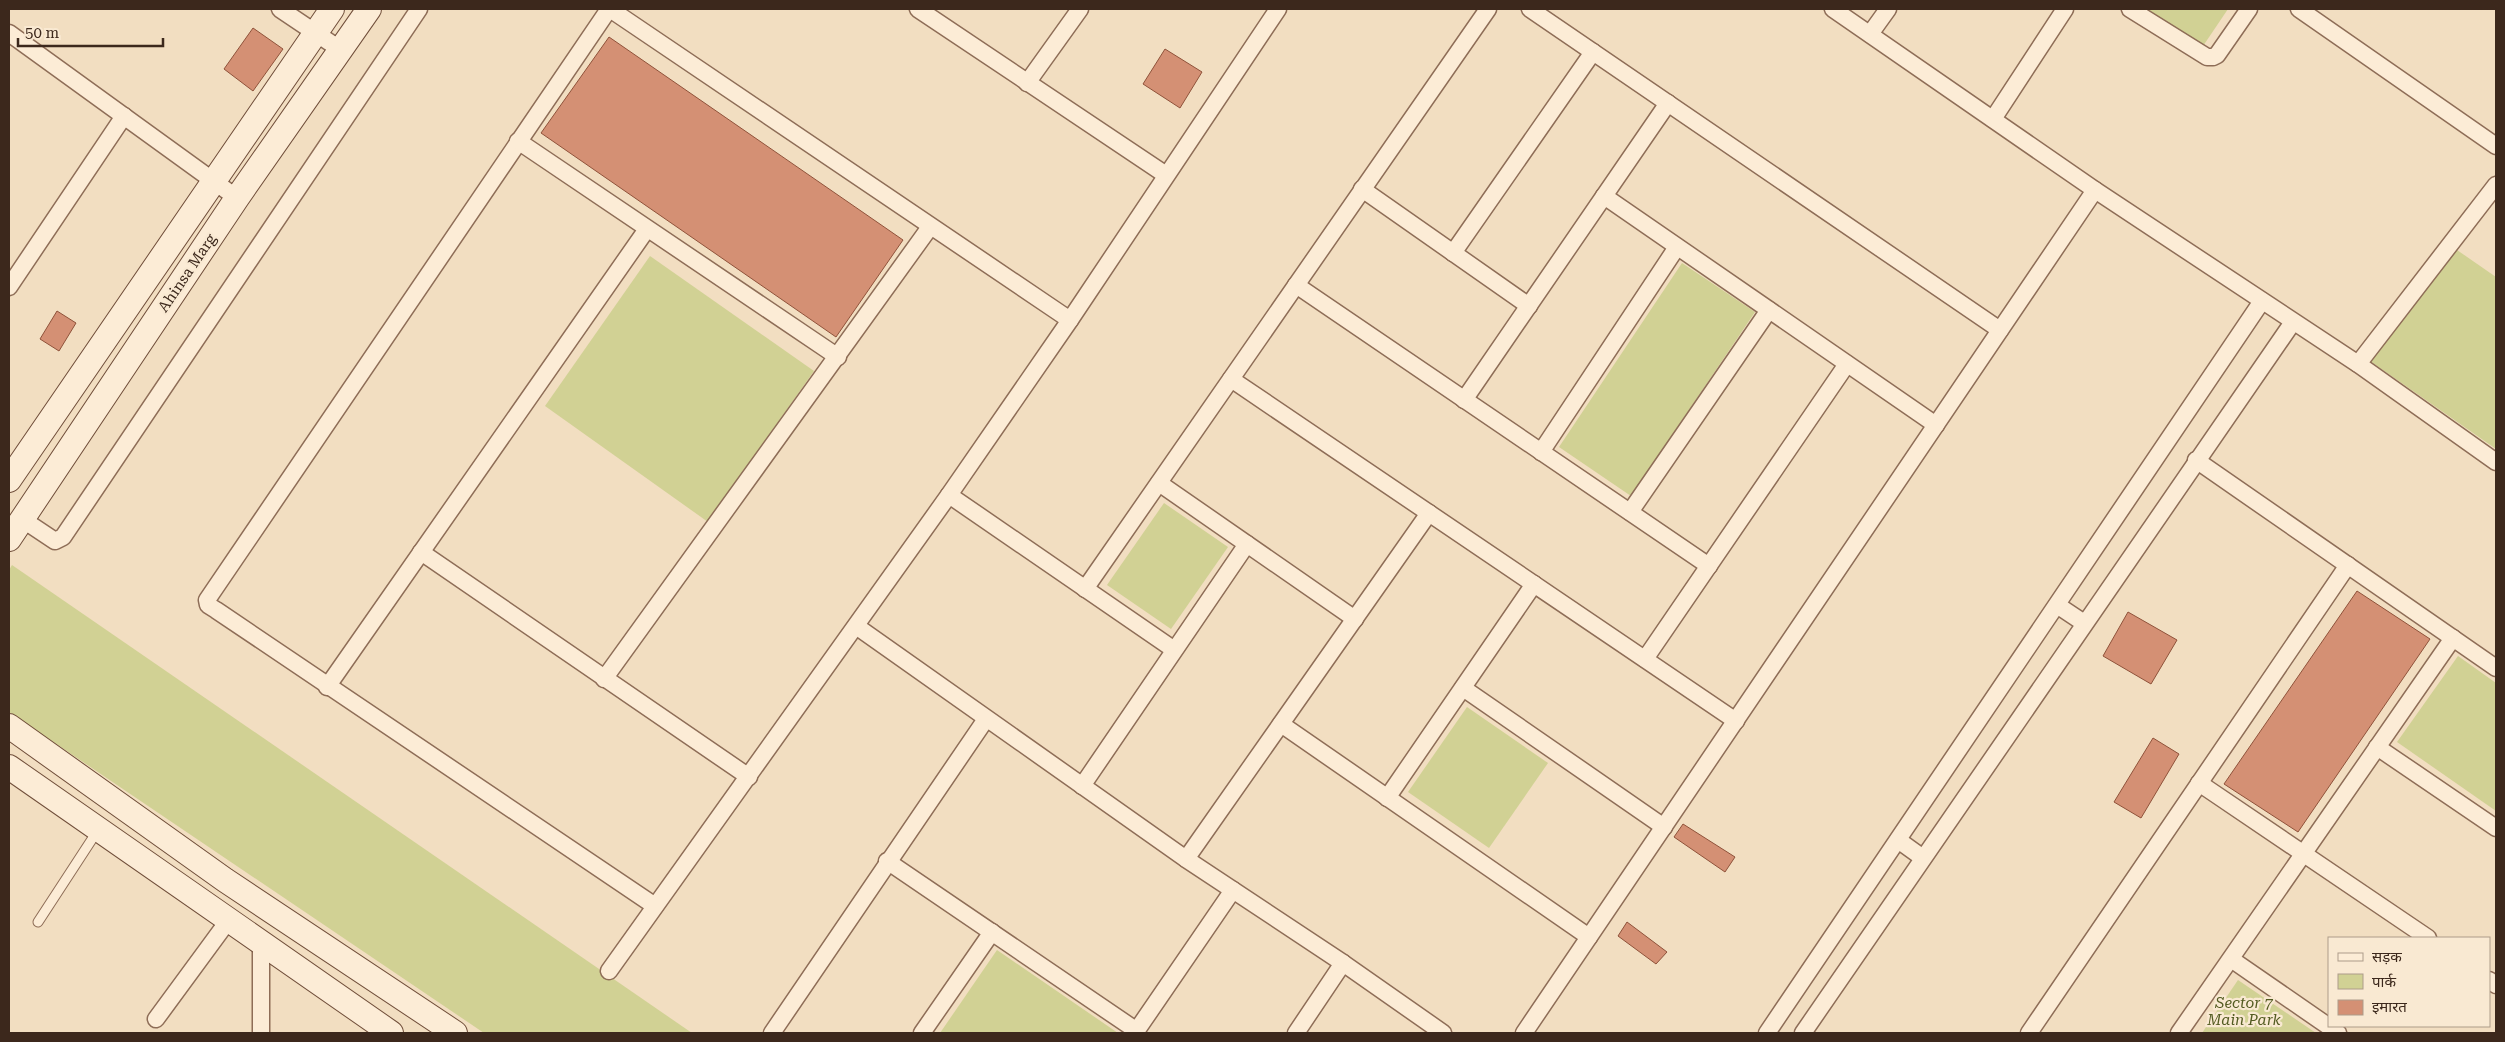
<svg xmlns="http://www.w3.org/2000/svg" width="2505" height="1042" viewBox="0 0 2505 1042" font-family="'Roboto Serif','Noto Sans Devanagari',serif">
  <rect width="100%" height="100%" fill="#f2dec1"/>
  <g fill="#d1d194">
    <polygon points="2135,9 2228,9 2199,52"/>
    <polygon points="2457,250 2496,277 2496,449 2370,361"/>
    <polygon points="650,256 814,371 708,522 545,406"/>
    <polygon points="1682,263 1755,312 1631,496 1559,447"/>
    <polygon points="1164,503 1228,547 1171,629 1107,585"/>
    <polygon points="12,565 692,1033 484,1033 9,712 9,570"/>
    <polygon points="2458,656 2496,683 2496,811 2397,742"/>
    <polygon points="1467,707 1548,763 1489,848 1408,792"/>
    <polygon points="997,950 1118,1033 940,1033"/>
    <polygon points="2238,980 2316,1033 2202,1033"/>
  </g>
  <g fill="#d49074" stroke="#8f523a">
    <polygon points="253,28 283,49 253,91 224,69"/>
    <polygon points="609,37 903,240 836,337 541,133"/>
    <polygon points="1165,49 1202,72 1180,108 1143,84"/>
    <polygon points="57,311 76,323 59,351 40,339"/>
    <polygon points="2357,591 2430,639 2298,832 2224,784"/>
    <polygon points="2128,612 2177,640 2151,684 2103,656"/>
    <polygon points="2153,738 2179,754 2141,818 2114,802"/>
    <polygon points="1683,824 1735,857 1725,872 1674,837"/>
    <polygon points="1627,922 1667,952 1656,964 1618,936"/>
  </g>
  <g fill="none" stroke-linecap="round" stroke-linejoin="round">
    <g stroke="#8e6d57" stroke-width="11">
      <polyline id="lane" points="38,922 98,830"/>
    </g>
    <g stroke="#8e6d57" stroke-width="19">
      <g id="street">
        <polyline points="280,9 341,50"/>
        <polyline points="609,9 207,600 208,605 216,610 655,906"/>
        <polyline points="610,9 1070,320"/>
        <polyline points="918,9 1166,175"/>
        <polyline points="1530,9 2000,330"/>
        <polyline points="1833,9 2095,190 2358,364 2496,462"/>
        <polyline points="2130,9 2207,57 2213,57 2217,55 2249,9"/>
        <polyline points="2299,9 2496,146"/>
        <polyline points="9,33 237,198"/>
        <polyline points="1870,34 1888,9"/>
        <polyline points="1027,83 1080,9"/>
        <polyline points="1993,119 2065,9"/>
        <polyline points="518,141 838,357"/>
        <polyline points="1362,189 1529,306"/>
        <polyline points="1604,196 1936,425"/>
        <polyline points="1453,253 1593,52"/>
        <polyline points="1296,285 1709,566"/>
        <polyline points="9,287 124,116"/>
        <polyline points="2358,364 2496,185"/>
        <polyline points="1231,379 1736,721"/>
        <polyline points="1464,400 1668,103"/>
        <polyline points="1541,452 1677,247"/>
        <polyline points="2196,460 2496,668"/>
        <polyline points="1159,483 1355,619"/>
        <polyline points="949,495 1173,649"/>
        <polyline points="1630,512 1769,310"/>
        <polyline points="22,519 55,541 63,537 419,9"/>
        <polyline points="421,552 749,777"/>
        <polyline points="1085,589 1488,9"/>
        <polyline points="2057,605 2084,623"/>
        <polyline points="856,626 1186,859 1343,963 1443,1033"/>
        <polyline points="1645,659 1847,364"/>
        <polyline points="604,679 930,227"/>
        <polyline points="327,687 647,229"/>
        <polyline points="1463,688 1664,827"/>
        <polyline points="1281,724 1589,937"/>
        <polyline points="2377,747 2496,828"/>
        <polyline points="2199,783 2428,938"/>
        <polyline points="1082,786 1247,544"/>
        <polyline points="1387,798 1534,584"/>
        <polyline points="1898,840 1923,858"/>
        <polyline points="1186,859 1429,513"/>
        <polyline points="887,861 1137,1031"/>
        <polyline points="261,943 261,1033"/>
        <polyline points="2231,959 2338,1033"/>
        <polyline points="609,971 949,495 1070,320 1278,9"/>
        <polyline points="2489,980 2496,985"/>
        <polyline points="156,1019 228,921"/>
        <polyline points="772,1033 986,719"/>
        <polyline points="922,1033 992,932"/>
        <polyline points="1135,1033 1233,890"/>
        <polyline points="1296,1033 1343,963"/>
        <polyline points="1524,1033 2095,190"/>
        <polyline points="1767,1033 2262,301"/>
        <polyline points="1803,1033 2293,322"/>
        <polyline points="2029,1033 2348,565"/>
        <polyline points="2179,1033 2453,638"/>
      </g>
    </g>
    <g stroke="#704e3a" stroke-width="26">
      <g id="secondary">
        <polyline points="9,480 332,9"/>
        <polyline points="9,539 237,198 369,9"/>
        <polyline points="9,726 225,880 455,1033"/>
        <polyline points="9,767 391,1033"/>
      </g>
    </g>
    <use href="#lane" stroke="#fcecd6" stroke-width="9"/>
    <use href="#street" stroke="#fcecd6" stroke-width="16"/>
    <use href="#secondary" stroke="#fcecd6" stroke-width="24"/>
  </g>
  <g text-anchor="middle" stroke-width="4.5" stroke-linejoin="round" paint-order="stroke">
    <g font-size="15" fill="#3c281c" stroke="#f9e9d2">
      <text transform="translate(187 273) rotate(-56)" y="5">Ahinsa Marg</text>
    </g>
    <g font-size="15" font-style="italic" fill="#535b21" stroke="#f9e9d2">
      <text x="2244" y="1008">Sector 7<tspan x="2244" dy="17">Main Park</tspan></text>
    </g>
  </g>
  <rect width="2505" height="1042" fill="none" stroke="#3c281c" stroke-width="20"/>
  <rect x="2328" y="937" width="162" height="90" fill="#f9e9d2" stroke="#ad9c89"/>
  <rect x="2338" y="953" width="25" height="8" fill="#fcecd6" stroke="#ad9c89"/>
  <text x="2372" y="962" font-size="15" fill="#3c281c">सड़क</text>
  <rect x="2338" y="974" width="25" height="15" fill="#d1d194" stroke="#ad9c89"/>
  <text x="2372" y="987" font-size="15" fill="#3c281c">पार्क</text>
  <rect x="2338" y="1000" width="25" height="15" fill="#d49074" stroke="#ad9c89"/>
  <text x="2372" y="1012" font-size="15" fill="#3c281c">इमारत</text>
  <path d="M18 38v8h145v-8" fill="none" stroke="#3c281c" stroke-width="2.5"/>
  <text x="25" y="38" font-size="15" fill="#3c281c" stroke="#f9e9d2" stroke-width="4" paint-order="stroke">50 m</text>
</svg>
